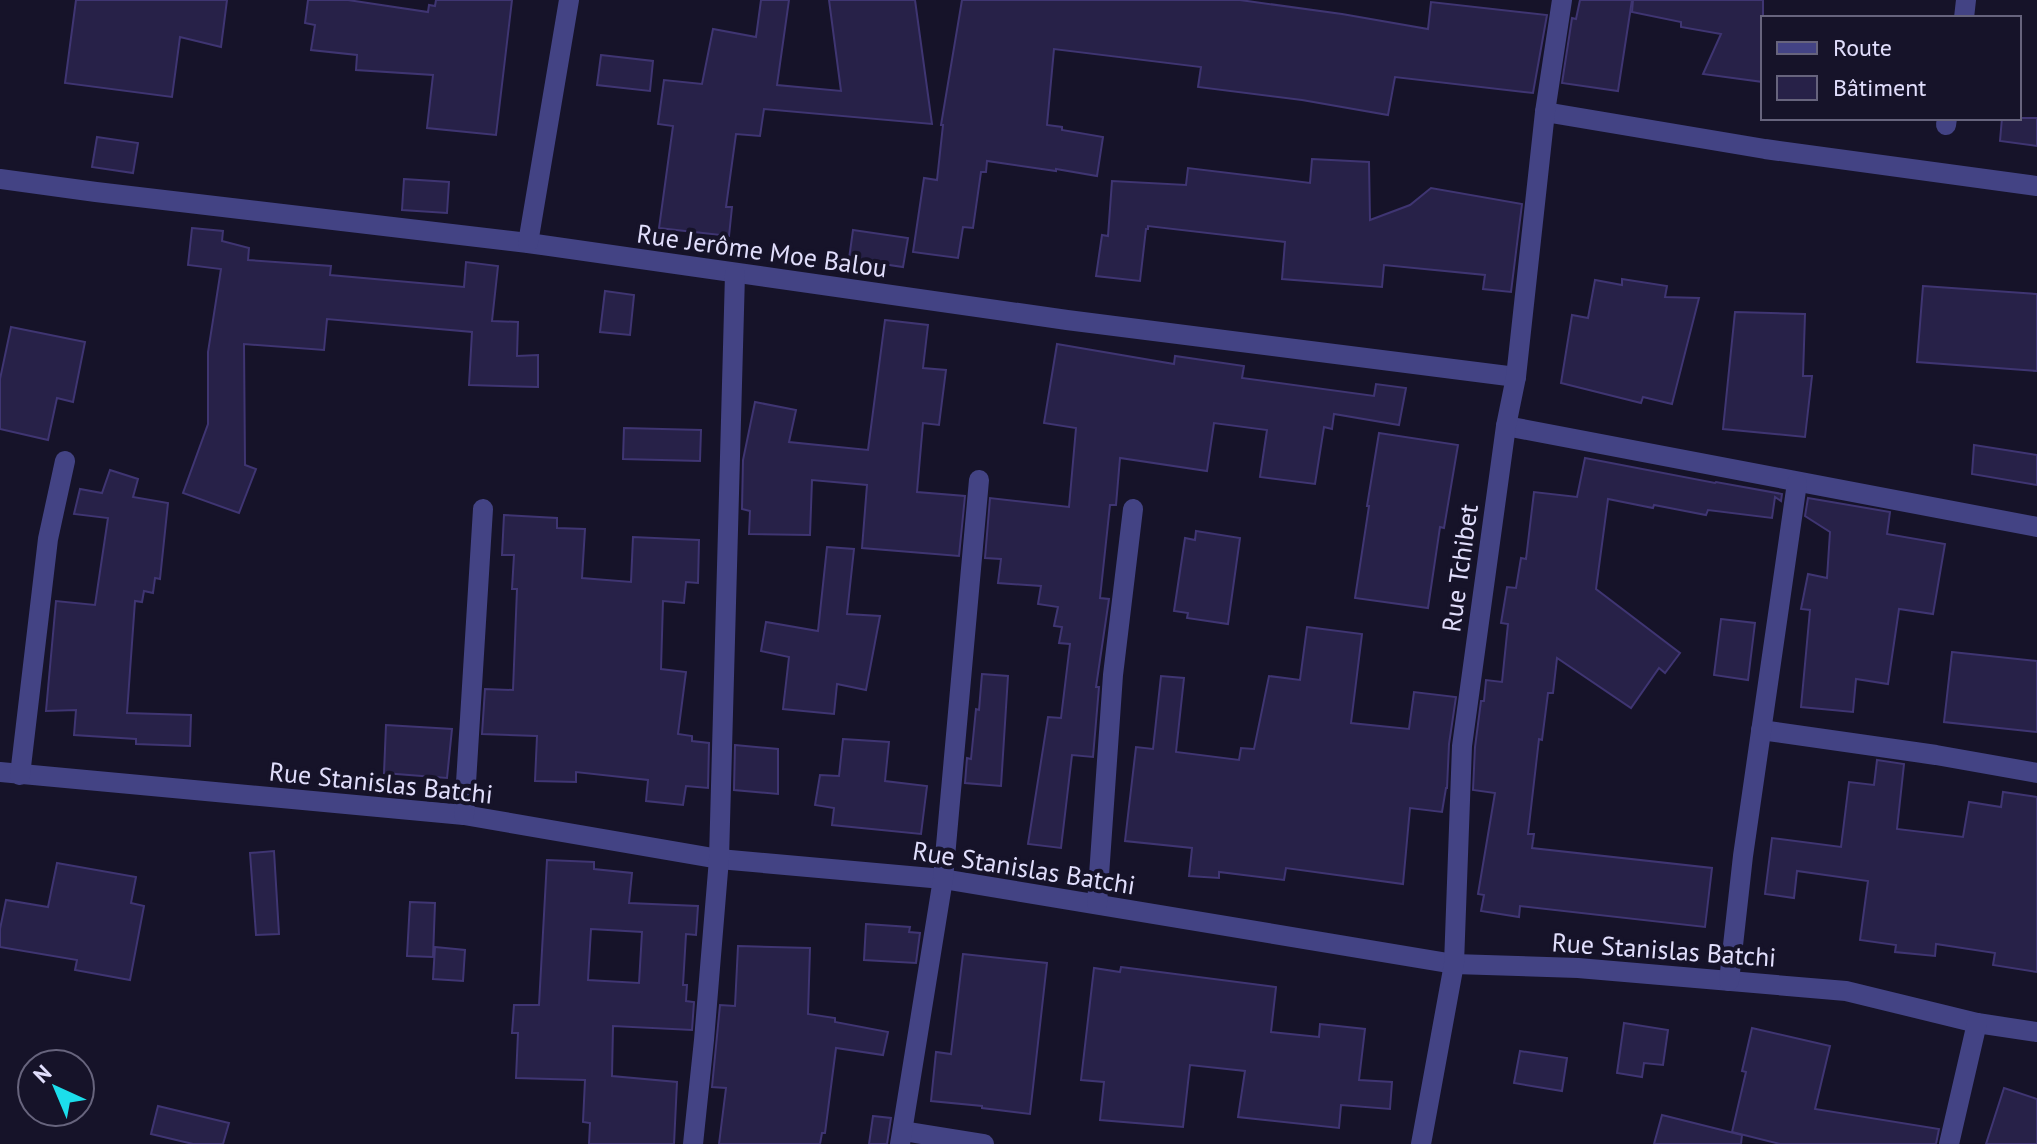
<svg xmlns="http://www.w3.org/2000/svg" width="2037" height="1144" viewBox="0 0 2037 1144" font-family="'PT Sans',sans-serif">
  <rect width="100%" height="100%" fill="#161329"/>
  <g fill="#272148" stroke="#3f3572" stroke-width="2" fill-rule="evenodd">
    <polygon points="76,0 227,0 221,47 180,37 172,97 65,83"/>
    <polygon points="308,0 348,0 428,12 429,5 435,6 436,0 512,0 496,135 427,128 433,75 356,70 357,55 311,50 315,25 305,23"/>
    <polygon points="761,0 789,0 777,85 841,91 829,0 915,0 932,124 764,109 760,136 736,134 726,207 732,207 729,236 659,228 673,126 658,124 664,80 702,84 713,29 756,37"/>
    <polygon points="962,0 1240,0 1342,14 1428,29 1431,2 1547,15 1533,93 1395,77 1388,115 1302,100 1198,87 1201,67 1054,49 1047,125 1062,127 1062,130 1103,137 1097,176 1056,169 1056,171 987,161 986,172 981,172 973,228 963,227 958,258 913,252 924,178 937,180 943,125 941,125"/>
    <polygon points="1580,0 1632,0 1618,91 1562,83 1572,18 1576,19"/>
    <polygon points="1633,0 1763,0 1763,82 1703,74 1721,34 1681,27 1681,22 1632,12"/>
    <polygon points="601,55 653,61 650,91 597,85"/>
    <polygon points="2002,118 2037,118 2037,146 2000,141"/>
    <polygon points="97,137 138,143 133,173 92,167"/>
    <polygon points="1312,159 1369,162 1370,220 1410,205 1431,188 1522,204 1511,292 1483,289 1485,275 1384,265 1382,287 1282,279 1285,242 1148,226 1148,229 1146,229 1140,281 1096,276 1102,235 1108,236 1112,181 1186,185 1188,168 1310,183"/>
    <polygon points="404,179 449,182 447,213 402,210"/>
    <polygon points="192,228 223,231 222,241 249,248 248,260 331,266 330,275 464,287 466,262 498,266 492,321 518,322 517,356 538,355 538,387 469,385 472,332 327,319 324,350 244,344 245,465 256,469 239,513 183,493 208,424 208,352 221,269 188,265"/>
    <polygon points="853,230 908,238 903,267 849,259"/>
    <polygon points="1622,279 1667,286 1665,297 1699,298 1672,404 1643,397 1641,403 1561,383 1572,315 1588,318 1595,280 1622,285"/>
    <polygon points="1923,286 2037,294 2037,371 1917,362"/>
    <polygon points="605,291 634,295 630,335 600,332"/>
    <polygon points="1735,312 1805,314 1803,376 1812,376 1805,437 1723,429"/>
    <polygon points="885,320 928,325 923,368 946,370 939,425 923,423 917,492 965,496 959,556 862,548 867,485 812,480 810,535 749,534 750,511 742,509 743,460 755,402 796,410 789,442 868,450"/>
    <polygon points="11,327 85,342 73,402 57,398 48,440 0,429 0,379"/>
    <polygon points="1057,344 1174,364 1175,356 1244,366 1242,378 1374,396 1376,384 1406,388 1399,425 1334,414 1332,429 1324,427 1315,484 1260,477 1267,430 1214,423 1207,471 1120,458 1116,505 1110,505 1100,598 1109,599 1096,687 1099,687 1093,757 1072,755 1061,848 1028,844 1048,717 1061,718 1070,644 1059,643 1062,627 1054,626 1058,607 1038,604 1041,586 998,583 1001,559 985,558 990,498 1069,507 1076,428 1044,423"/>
    <polygon points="624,428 701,430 700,461 623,459"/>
    <polygon points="1379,433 1458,445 1444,528 1440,527 1428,608 1355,598 1369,506 1367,506"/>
    <polygon points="1974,445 2037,455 2037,485 1972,474"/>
    <polygon points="1585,458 1715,483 1716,482 1782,494 1781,501 1775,497 1772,518 1708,510 1706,515 1654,505 1653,508 1608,499 1596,589 1680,653 1665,673 1659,668 1631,708 1557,658 1553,693 1548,693 1542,740 1539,739 1528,834 1534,834 1532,848 1712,868 1705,927 1520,906 1519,917 1481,911 1484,895 1478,894 1495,793 1473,790 1475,747 1481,701 1484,701 1486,680 1502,682 1508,624 1501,623 1507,587 1516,588 1521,558 1526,559 1534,492 1577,497"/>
    <polygon points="110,470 138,479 133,497 168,503 160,579 155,578 153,593 144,591 142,602 135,601 127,713 191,715 190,746 136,744 136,739 74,735 76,710 46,711 56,601 95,605 108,518 74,514 80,489 102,493"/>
    <polygon points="1808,498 1890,512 1887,534 1945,544 1933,614 1899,609 1888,684 1856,679 1853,712 1801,707 1810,610 1801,609 1808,574 1827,578 1830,532 1805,516"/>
    <polygon points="504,515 557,518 557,528 585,529 582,578 631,582 633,537 699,540 698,583 686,582 684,603 663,601 661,669 686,672 678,734 692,736 692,741 709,743 708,788 686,786 683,805 646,801 648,780 576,772 576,782 535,781 537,736 482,734 485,689 513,690 517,589 512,589 514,555 502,555"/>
    <polygon points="1196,531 1240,538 1228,624 1187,618 1188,613 1174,611 1185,538 1195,540"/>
    <polygon points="827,547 854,549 847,614 880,616 866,690 837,684 834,714 783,709 789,657 761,651 766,622 818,631"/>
    <polygon points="1721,619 1755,623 1748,680 1714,675"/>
    <polygon points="1307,627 1362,634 1351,723 1409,729 1414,692 1456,697 1449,744 1447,788 1446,788 1442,812 1410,808 1403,884 1286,868 1284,880 1219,872 1219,878 1189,876 1192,848 1125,841 1136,747 1153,749 1161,676 1184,678 1176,752 1239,760 1241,748 1254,749 1269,676 1300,680"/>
    <polygon points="1952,652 2037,661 2037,732 1944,722"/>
    <polygon points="982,674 1008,676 1001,786 965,783 967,758 971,759 976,709 979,710"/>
    <polygon points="386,725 452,729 447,778 384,773"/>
    <polygon points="843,739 889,742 885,781 927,786 921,834 832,825 834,808 815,805 820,775 839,776"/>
    <polygon points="735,745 778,749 778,794 734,790"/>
    <polygon points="1877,760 1904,764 1897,829 1963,837 1969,802 2001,807 2003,792 2037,797 2037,972 1993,965 1995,953 1936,944 1935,956 1895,952 1896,945 1860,940 1868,881 1797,871 1794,898 1765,894 1772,838 1841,847 1849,782 1874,785"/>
    <polygon points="274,851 279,934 256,935 250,853"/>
    <path d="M547,860L594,862V869L632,873L629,903L698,906L696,935L686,934L683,985H687L686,1001L694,1002L692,1030L613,1026L612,1076L677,1082L674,1144H589L590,1123L583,1122L585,1080L516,1078L518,1033H512L514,1005H539ZM591,929L642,932L639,983L588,980Z"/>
    <polygon points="57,863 136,877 131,903 144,906 130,980 75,970 77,960 0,947 0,929 6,900 48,907"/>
    <polygon points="410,902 435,903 433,957 407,956"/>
    <polygon points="866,924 910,927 909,932 920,933 916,963 864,960"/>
    <polygon points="738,946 810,948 808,1014 835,1018 835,1022 888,1032 883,1055 836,1048 825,1133 822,1133 820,1144 719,1144 726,1088 712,1087 720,1005 735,1006"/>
    <polygon points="435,947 465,950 463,981 433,979"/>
    <polygon points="963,954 1047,963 1030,1114 982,1108 982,1106 931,1101 936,1052 951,1054"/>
    <polygon points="1121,967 1276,987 1271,1032 1319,1037 1320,1024 1365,1029 1359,1080 1392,1082 1390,1109 1341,1105 1339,1128 1238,1117 1245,1071 1190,1065 1183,1127 1100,1120 1104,1082 1081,1080 1094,968 1120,972"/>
    <polygon points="1624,1023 1668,1030 1663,1065 1644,1063 1642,1077 1617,1073"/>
    <polygon points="1752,1028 1830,1046 1815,1109 1939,1129 1936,1144 1780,1144 1732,1132 1746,1072 1742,1071"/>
    <polygon points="1520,1051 1567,1058 1562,1091 1514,1083"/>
    <polygon points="2004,1088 2037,1099 2037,1144 1986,1144"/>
    <polygon points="158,1106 229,1123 223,1144 193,1144 151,1134"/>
    <polygon points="1662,1115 1742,1135 1741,1144 1654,1144"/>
    <polygon points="873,1116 891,1118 887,1144 869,1144"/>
  </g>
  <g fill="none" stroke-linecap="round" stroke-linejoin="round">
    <g stroke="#434384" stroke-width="20">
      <polyline points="1964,18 1966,0"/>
      <polyline points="1545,112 1765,149 2037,186"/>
      <polyline points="1946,125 1947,118"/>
      <polyline points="0,179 96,192 528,243 1067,320 1516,377"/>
      <polyline points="528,243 569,0"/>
      <polyline points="1506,426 2037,527"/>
      <polyline points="1761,730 1936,755 2037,773"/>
      <polyline points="0,772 464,815 719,859 943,879 1454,964 1578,968 1846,991 1977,1023 2037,1032"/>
      <polyline points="20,775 48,539 65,461"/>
      <polyline points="464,815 483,509"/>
      <polyline points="1097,904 1113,675 1133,509"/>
      <polyline points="1729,981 1743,856 1797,483"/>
      <polyline points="903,1131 984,1144"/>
      <polyline points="693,1144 704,1040 719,859 735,274"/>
      <polyline points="900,1144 943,879 979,480"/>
      <polyline points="1421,1144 1454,964 1462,746 1506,426 1516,377 1545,112 1562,0"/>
      <polyline points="1949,1144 1977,1023"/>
    </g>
  </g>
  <g text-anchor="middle" stroke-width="8" stroke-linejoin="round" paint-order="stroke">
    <g font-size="26" fill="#e1defc" stroke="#161329">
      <text transform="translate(762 251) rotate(8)" y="9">Rue Jerôme Moe Balou</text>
      <text transform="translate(1460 568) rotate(-82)" y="9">Rue Tchibet</text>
      <text transform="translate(381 783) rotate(6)" y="9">Rue Stanislas Batchi</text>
      <text transform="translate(1024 868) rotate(9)" y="9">Rue Stanislas Batchi</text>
      <text transform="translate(1664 950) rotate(4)" y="9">Rue Stanislas Batchi</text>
    </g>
  </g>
  <rect x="1761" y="16" width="260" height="104" fill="#161329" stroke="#67647d" stroke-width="2"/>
  <rect x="1777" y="42" width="40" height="12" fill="#434384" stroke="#67647d" stroke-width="2"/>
  <text x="1833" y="56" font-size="24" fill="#e1defc">Route</text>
  <rect x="1777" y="76" width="40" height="24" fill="#272148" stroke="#67647d" stroke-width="2"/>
  <text x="1833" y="96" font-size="24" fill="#e1defc">Bâtiment</text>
  <g transform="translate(56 1088) rotate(316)"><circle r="38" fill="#161329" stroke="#67647d" stroke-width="2"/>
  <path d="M0-6L14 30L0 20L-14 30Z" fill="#1cdeeb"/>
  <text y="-12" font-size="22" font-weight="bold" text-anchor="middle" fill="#e1defc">N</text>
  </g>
</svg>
